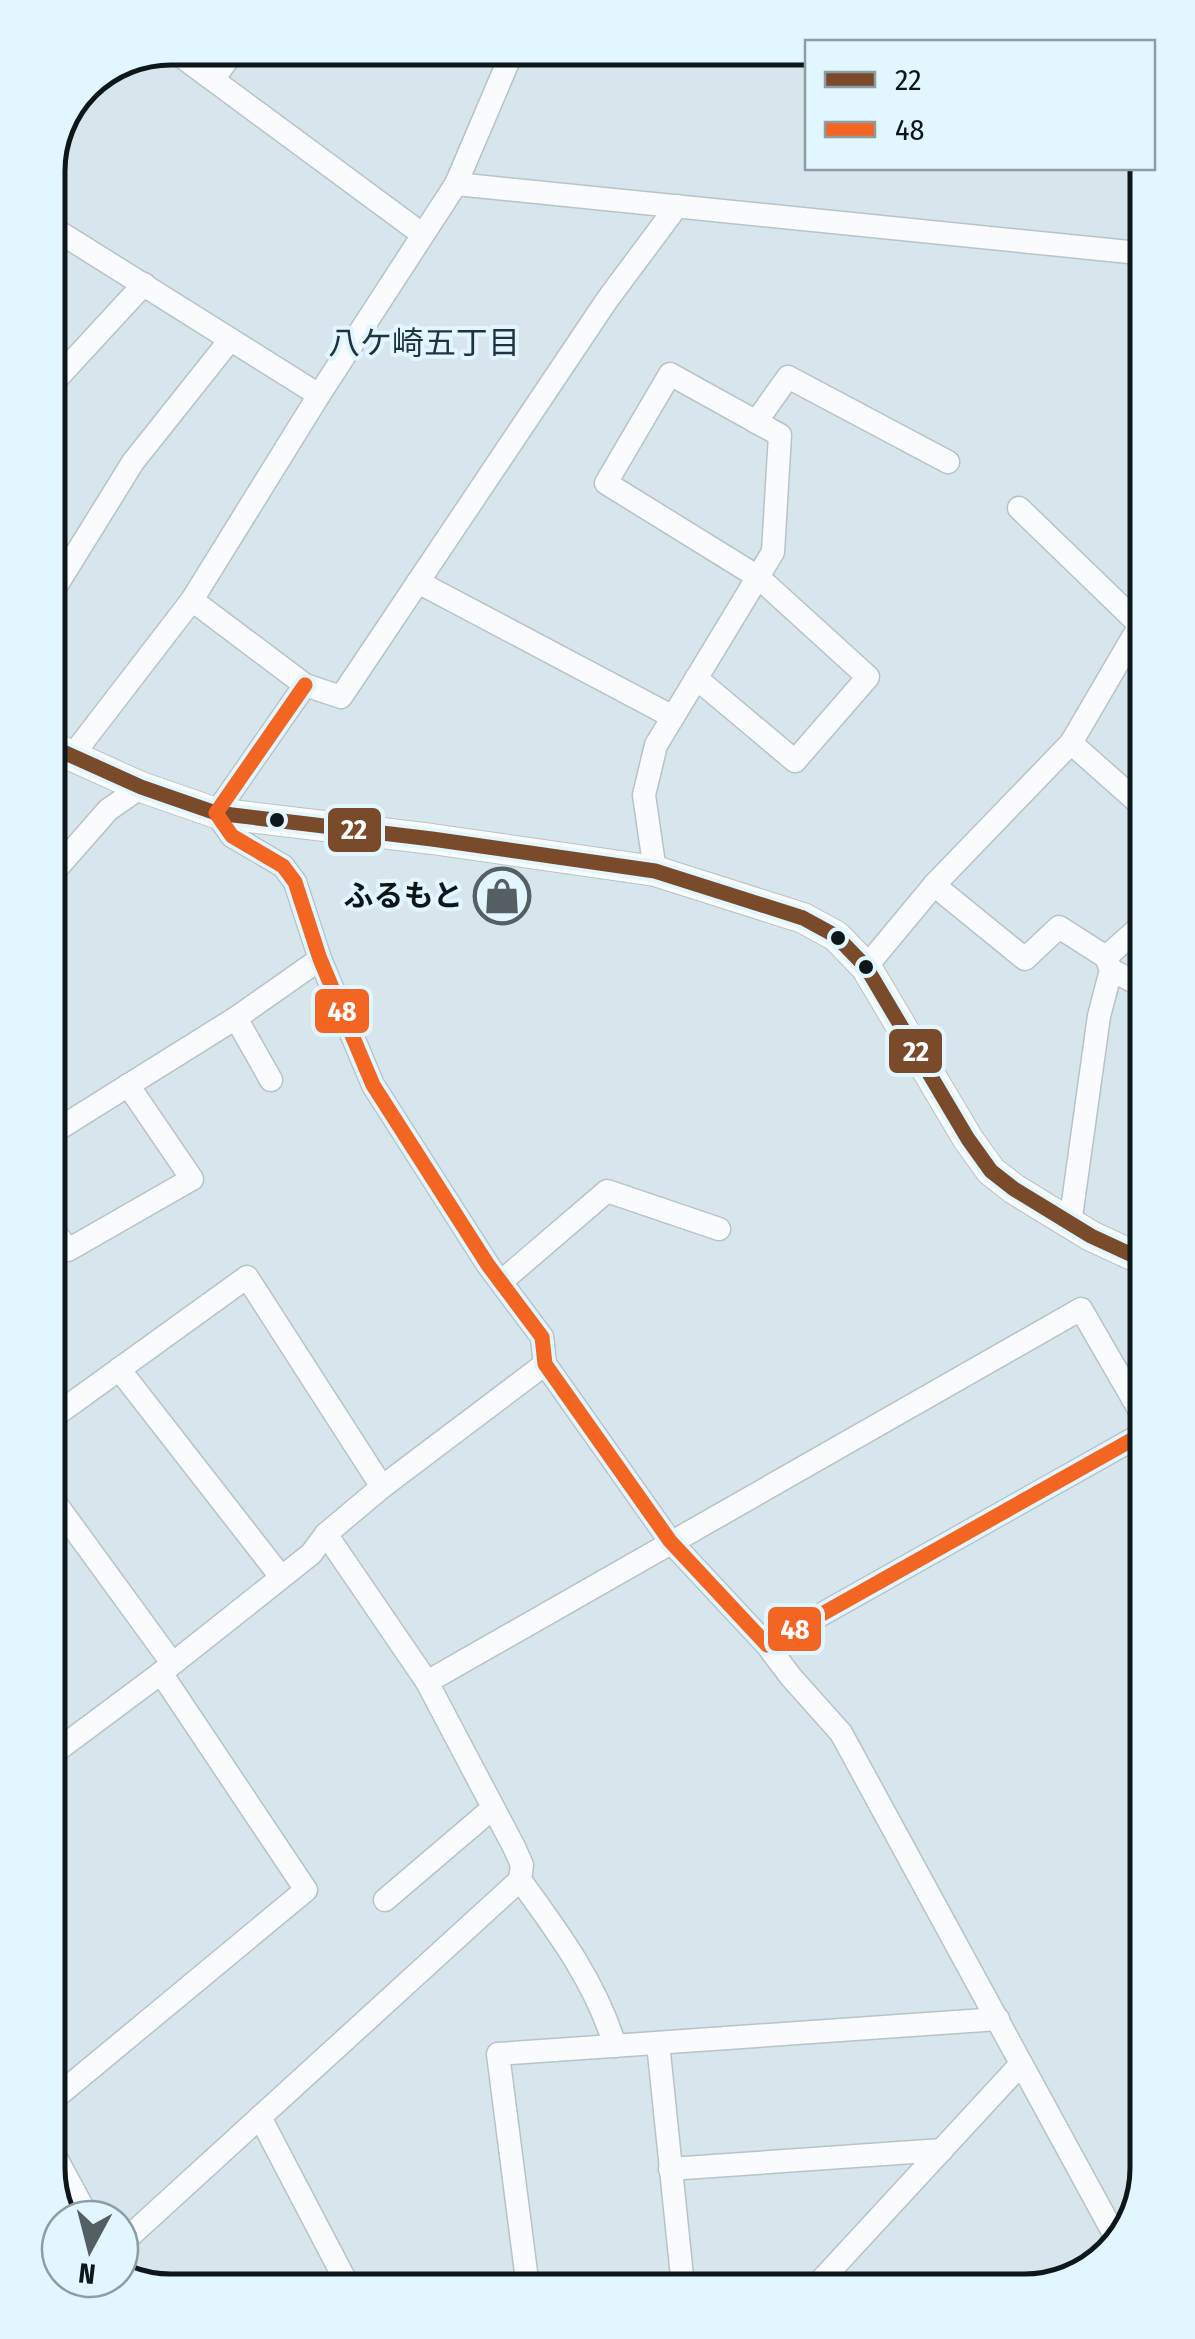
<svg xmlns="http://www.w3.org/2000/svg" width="1195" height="2339" viewBox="0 0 1195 2339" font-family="'Fira Sans Condensed','Noto Sans JP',sans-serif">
  <rect width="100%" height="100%" fill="#d7e6ec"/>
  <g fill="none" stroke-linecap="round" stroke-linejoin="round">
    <g stroke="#b7c3c7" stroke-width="25">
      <g id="minor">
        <polyline points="170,48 422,234"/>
        <polyline points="214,78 236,48"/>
        <polyline points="456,184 1139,253"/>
        <polyline points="48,225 319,395"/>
        <polyline points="49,387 144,284"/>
        <polyline points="756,422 788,377 948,462"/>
        <polyline points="418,582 673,717"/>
        <polyline points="50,596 133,462 230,340"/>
        <polyline points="192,600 305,685 341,697 607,300 677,206"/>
        <polyline points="305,685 216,813 232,836 283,866 295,882 320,959 373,1085 488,1265 542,1337 545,1364 670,1541 767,1645 1144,1433"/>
        <polyline points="1071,743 1141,805"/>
        <polyline points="72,756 192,600 319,395 456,184 514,48"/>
        <polyline points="655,871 644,795 656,745 773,552 780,435 670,374 606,483 758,577 868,677 795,761 696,678"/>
        <polyline points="51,875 108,810 141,787"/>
        <polyline points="934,885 1025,959 1059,927 1106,957"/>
        <polyline points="866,967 934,885 1071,743 1140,625 1019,508"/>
        <polyline points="1111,970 1142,986"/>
        <polyline points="236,1018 271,1080"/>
        <polyline points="52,1133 236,1018 320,959"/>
        <polyline points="1070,1224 1099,1016 1111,970 1106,957 1133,933 1142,929"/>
        <polyline points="52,1228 68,1250 192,1179 128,1085"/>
        <polyline points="502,1281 607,1191 719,1229"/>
        <polyline points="119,1369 281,1577"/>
        <polyline points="53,1417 247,1277 382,1487"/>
        <polyline points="54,1501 172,1663"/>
        <path d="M326,1534L427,1682L514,1847L522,1865L520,1880C558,1932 596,1983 615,2046"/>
        <polyline points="767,1645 791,1677 841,1733 1119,2243"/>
        <polyline points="427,1682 1081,1309 1144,1418"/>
        <polyline points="55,1752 161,1673 311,1554 326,1534 382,1487 545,1364"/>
        <polyline points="385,1900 493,1808"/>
        <polyline points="658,2043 683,2286"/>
        <polyline points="56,2097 306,1890 161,1673"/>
        <polyline points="260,2117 350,2289"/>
        <polyline points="56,2158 89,2219"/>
        <polyline points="670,2169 942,2150"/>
        <polyline points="120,2245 520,1880"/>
        <polyline points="817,2285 1021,2064"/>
        <polyline points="528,2288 498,2054 998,2019"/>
      </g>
    </g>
    <g stroke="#b7c3c7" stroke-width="32">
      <polyline id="tertiary" points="50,746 141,787 216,813 432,839 655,871 803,918 836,936 866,967 968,1139 991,1171 1014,1189 1091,1236 1143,1260"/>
    </g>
    <use href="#minor" stroke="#f9fbfc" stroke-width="22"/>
    <use href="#tertiary" stroke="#f9fbfc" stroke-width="30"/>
    <g stroke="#e1f6fe" stroke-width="22">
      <polyline id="bus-1" points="50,746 141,787 216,813 432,839 655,871 803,918 836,936 866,967 968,1139 991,1171 1014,1189 1091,1236 1143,1260"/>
    </g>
    <g stroke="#e1f6fe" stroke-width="22">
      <polyline id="bus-2" points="305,685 216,813 232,836 283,866 295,882 320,959 373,1085 488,1265 542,1337 545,1364 670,1541 767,1645 1144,1433"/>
    </g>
    <use href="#bus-1" stroke="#7a4b2a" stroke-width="15"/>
    <use href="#bus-2" stroke="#f26522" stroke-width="15"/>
  </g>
  <defs>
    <g id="shop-ring" transform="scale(2.875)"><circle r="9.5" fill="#e1f6fe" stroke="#545f64" stroke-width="1.5"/><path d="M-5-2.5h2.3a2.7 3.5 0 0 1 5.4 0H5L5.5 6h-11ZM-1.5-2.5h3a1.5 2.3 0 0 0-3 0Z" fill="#545f64"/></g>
  </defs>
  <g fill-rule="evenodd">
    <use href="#shop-ring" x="502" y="896"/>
  </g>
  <g fill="#0d171a" stroke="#e1f6fe" stroke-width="4">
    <circle cx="277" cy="820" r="9"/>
    <circle cx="838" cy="938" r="9"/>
    <circle cx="866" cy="967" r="9"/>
  </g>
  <g text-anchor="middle" stroke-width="8" stroke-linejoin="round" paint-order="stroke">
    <g font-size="30" font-weight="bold" fill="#0d171a" stroke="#e1f6fe" text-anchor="end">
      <text x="463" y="906">ふるもと</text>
    </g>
    <g font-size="32" fill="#1e343c" stroke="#e1f6fe">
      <text x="424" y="354">八ケ崎五丁目</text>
    </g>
  </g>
  <path d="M0 0H1195V2339H0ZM171 65H1024A106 106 0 0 1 1130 171V2168A106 106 0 0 1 1024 2274H171A106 106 0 0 1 65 2168V171A106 106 0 0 1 171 65Z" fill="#e1f6fe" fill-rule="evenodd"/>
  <path fill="none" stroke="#0d171a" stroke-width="5" d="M171 65H1024A106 106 0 0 1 1130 171V2168A106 106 0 0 1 1024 2274H171A106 106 0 0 1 65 2168V171A106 106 0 0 1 171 65Z"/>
  <g stroke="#e1f6fe" stroke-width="4">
    <rect x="326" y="806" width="57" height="48" rx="10" fill="#7a4b2a"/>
    <rect x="313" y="987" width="58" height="48" rx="10" fill="#f26522"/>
    <rect x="887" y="1027" width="57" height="48" rx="10" fill="#7a4b2a"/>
    <rect x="766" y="1605" width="57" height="48" rx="10" fill="#f26522"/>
  </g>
  <g font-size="28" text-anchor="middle" font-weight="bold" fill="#fff">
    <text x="354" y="839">22</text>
    <text x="342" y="1021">48</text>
    <text x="916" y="1061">22</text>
    <text x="795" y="1639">48</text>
  </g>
  <rect x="805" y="40" width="350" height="130" fill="#e1f6fe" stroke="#8c9da3" stroke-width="2.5"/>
  <rect x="825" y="72" width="50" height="15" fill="#7a4b2a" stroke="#8c9da3" stroke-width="2.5"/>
  <text x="895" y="90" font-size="30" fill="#0d171a">22</text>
  <rect x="825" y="122" width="50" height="15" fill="#f26522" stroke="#8c9da3" stroke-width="2.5"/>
  <text x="895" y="140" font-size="30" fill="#0d171a">48</text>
  <g transform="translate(90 2249) rotate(187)"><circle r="48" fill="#e1f6fe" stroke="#8c9da3" stroke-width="2.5"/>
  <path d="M0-8L18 38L0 25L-18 38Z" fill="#545f64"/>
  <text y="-15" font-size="28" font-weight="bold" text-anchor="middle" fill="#0d171a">N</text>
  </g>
</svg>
